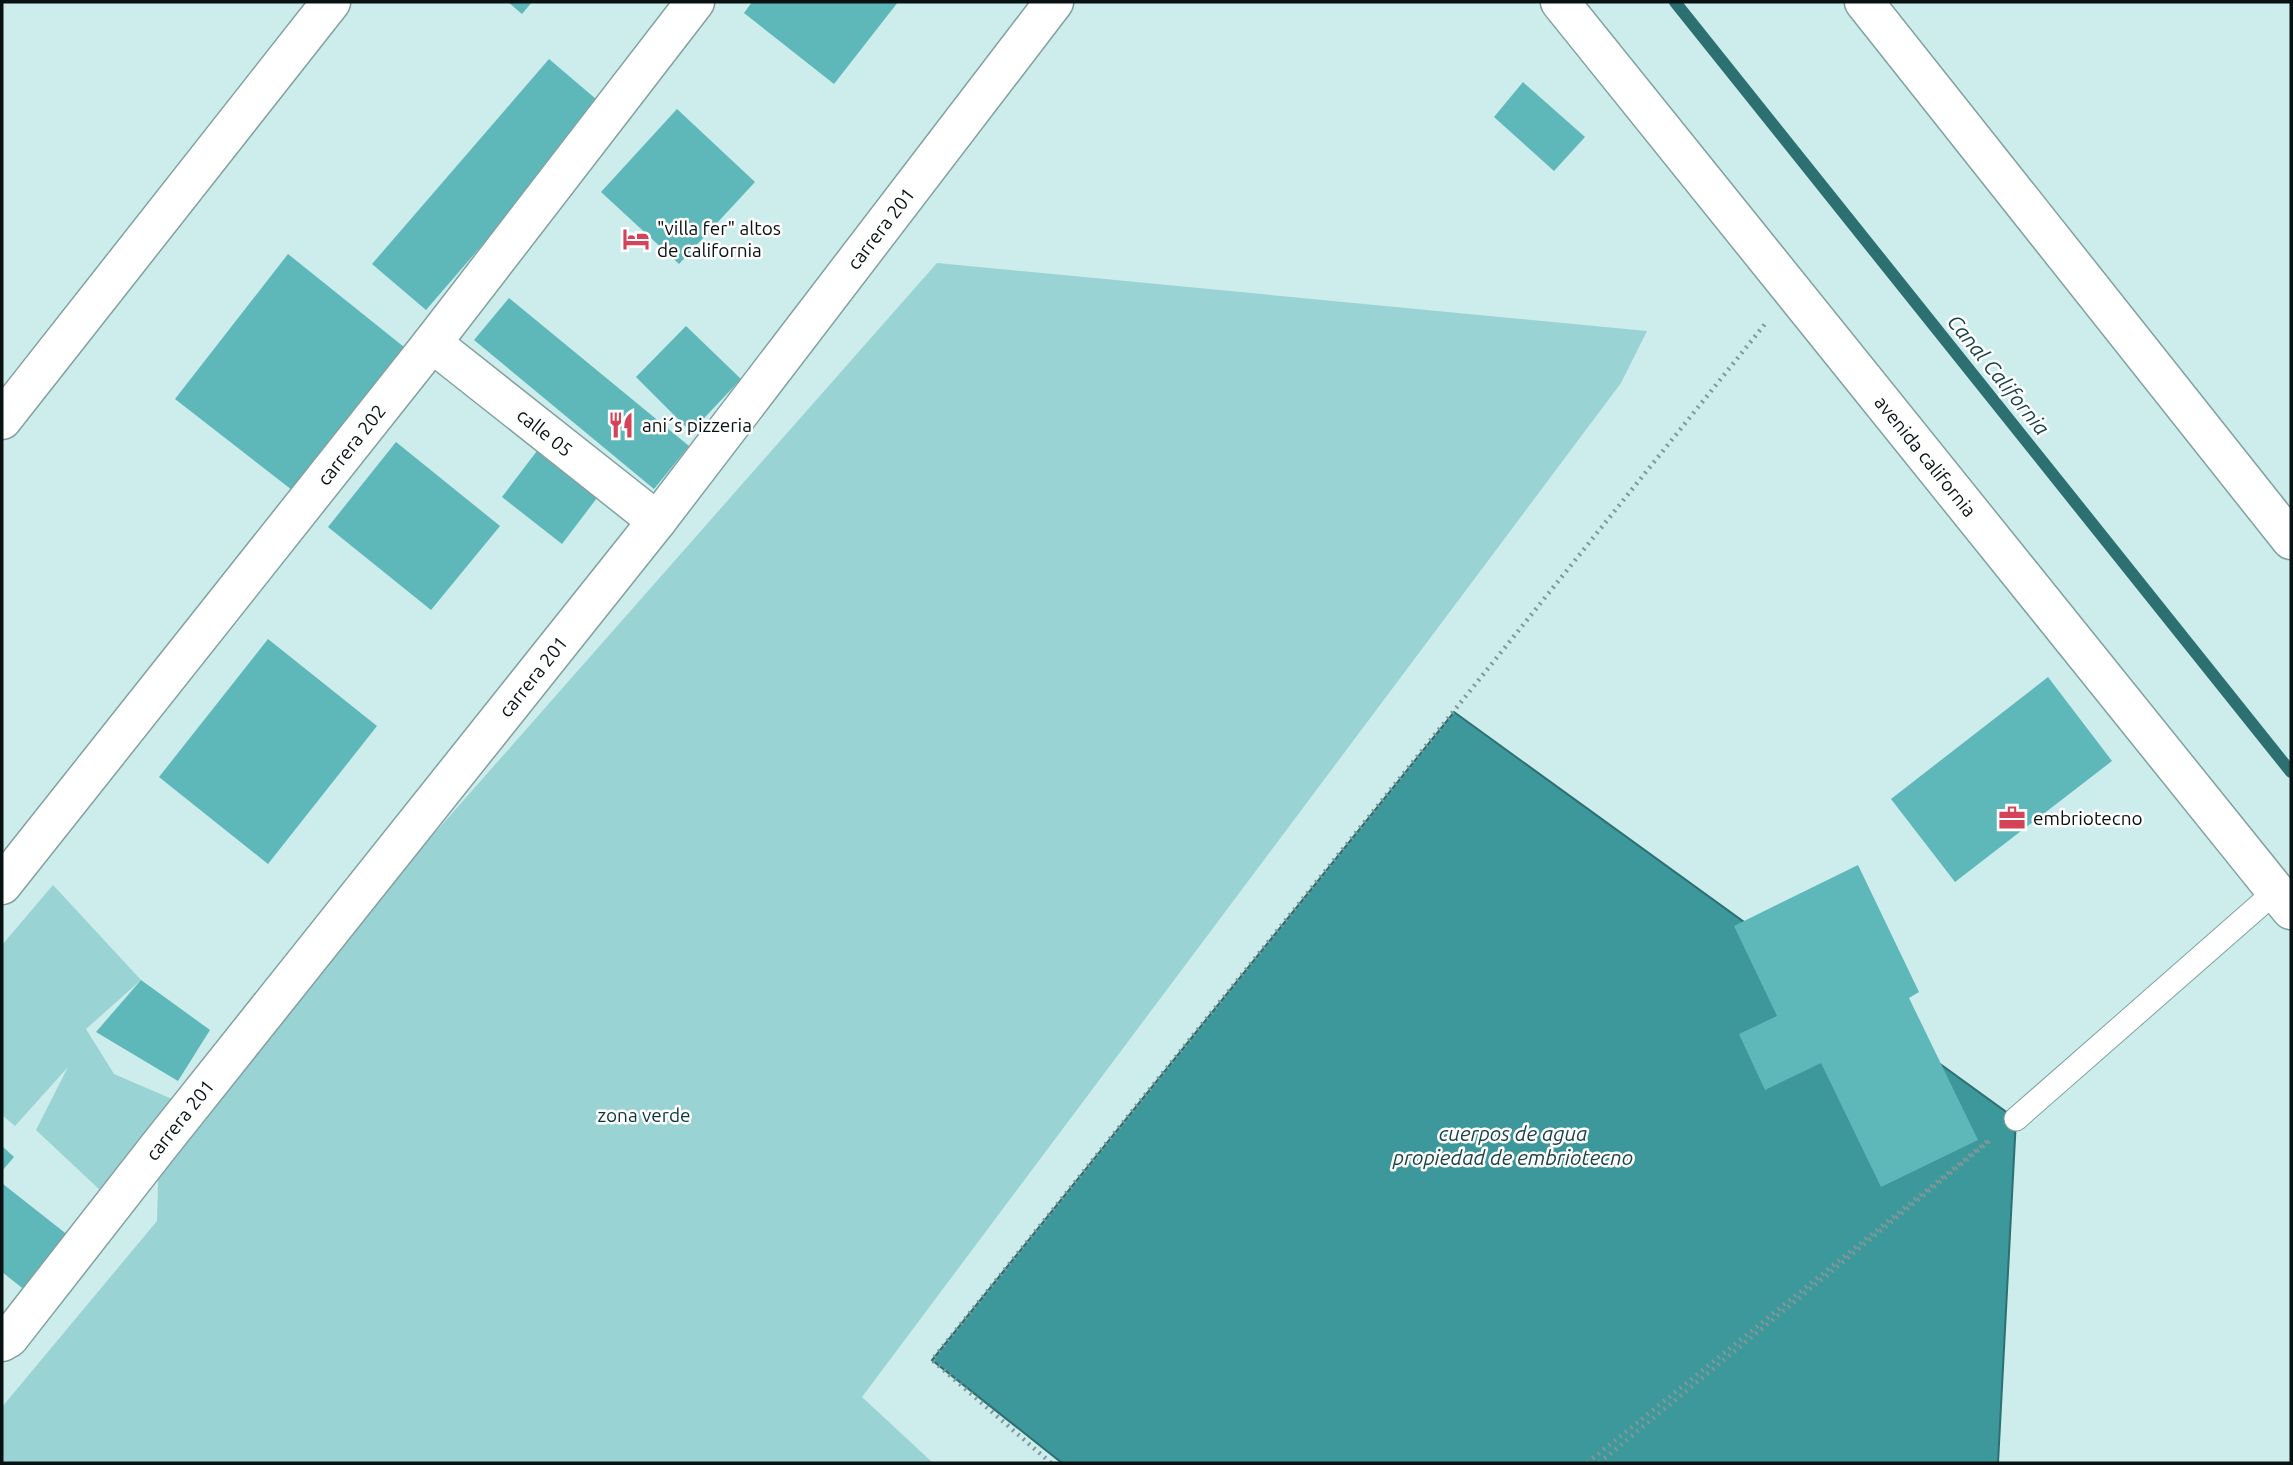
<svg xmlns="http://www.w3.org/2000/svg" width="2293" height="1465" viewBox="0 0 2293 1465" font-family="Ubuntu,sans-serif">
  <rect width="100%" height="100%" fill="#cdecec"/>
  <g fill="#9ad3d3">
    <polygon points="937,263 1647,331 1621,383 862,1397 933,1463 2,1463 2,1407 157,1221 159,1146"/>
    <polygon points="53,885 141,980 86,1029 114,1074 179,1102 101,1191 36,1130 68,1067 15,1126 2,1115 2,945"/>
  </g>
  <polygon fill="#3c989a" stroke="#2c7072" stroke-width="2" points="1454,712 2016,1119 1998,1463 1062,1463 932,1360"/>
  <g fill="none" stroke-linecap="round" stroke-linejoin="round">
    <polyline stroke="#2c7072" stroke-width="12" points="1675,2 2291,772"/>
  </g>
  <g fill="#5eb8ba">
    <polygon points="508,2 532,2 522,14"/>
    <polygon points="752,2 898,2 834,84 744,13"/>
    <polygon points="549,59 603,105 426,310 372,264"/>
    <polygon points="1523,82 1585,137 1554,171 1494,117"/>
    <polygon points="677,109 755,182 679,264 601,192"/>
    <polygon points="288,254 404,347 292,490 175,399"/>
    <polygon points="509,298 689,446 654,489 474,340"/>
    <polygon points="686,326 741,379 691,432 636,377"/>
    <polygon points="396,442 500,526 431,610 328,527"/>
    <polygon points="540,447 600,494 562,544 502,497"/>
    <polygon points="268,639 377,726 268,864 159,777"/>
    <polygon points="2048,677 2112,761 1955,882 1891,799"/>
    <polygon points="1858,865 1919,992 1909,998 1978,1140 1881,1187 1821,1063 1765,1090 1739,1034 1777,1016 1734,926"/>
    <polygon points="141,980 210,1030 178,1081 96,1032"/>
    <polygon points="2,1146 14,1157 2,1171"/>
    <polygon points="3,1184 69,1236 26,1291 2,1272"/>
  </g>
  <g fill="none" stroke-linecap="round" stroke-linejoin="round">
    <g stroke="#83a0a0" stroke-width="25">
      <polyline id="service" points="2016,1119 2276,891"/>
    </g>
    <g stroke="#83a0a0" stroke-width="41">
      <g id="minor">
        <path id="s1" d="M1560,2L2291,910"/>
        <polyline points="1864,2 2291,540"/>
        <path id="s2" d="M432,343L657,521"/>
        <polyline points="2,420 331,2"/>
        <path id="s3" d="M2,885L432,343L695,2"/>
        <path id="s4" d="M2,1342L9,1338L159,1146L657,521L1054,2"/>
      </g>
    </g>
    <g stroke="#819899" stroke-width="4.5" stroke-dasharray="2 5" stroke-linecap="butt">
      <polyline points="1051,1463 932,1360 1765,324"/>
      <polyline points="1587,1463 1990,1139"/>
      <polyline points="1599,1463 1992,1139"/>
    </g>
    <use href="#service" stroke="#fff" stroke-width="23"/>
    <use href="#minor" stroke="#fff" stroke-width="38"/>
  </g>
  <defs>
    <g id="hotel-bare" transform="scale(2.1)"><path d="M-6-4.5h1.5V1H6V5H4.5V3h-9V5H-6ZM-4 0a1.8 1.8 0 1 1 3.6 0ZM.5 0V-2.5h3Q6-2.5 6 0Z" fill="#d44357" stroke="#fff" stroke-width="2.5" paint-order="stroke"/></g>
    <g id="restaurant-bare" transform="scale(2.1)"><path d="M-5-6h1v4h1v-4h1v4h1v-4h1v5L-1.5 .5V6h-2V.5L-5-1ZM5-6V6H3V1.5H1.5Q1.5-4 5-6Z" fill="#d44357" stroke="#fff" stroke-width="2.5" paint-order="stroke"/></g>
    <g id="office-bare" transform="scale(2.1)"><path d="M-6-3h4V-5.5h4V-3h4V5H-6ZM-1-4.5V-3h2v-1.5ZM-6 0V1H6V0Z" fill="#d44357" stroke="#fff" stroke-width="2.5" paint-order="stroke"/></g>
  </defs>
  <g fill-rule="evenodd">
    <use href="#hotel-bare" x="636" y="239"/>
    <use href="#restaurant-bare" x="621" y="425"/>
    <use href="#office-bare" x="2012" y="818"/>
  </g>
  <g text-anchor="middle" stroke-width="5" stroke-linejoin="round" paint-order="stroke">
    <g font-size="19" fill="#081213" stroke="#fff" text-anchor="start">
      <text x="657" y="235">"villa fer" altos<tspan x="657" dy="22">de california</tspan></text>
      <text x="642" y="432">ani´s pizzeria</text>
      <text x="2033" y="825">embriotecno</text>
    </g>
    <g font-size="19" fill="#081213" stroke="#fff">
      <text dy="7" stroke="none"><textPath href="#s4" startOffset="1419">carrera 201</textPath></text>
      <text dy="7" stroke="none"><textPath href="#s2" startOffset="144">calle 05</textPath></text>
      <text dy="7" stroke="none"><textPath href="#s3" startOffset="562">carrera 202</textPath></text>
      <text dy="7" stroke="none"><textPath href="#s1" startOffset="583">avenida california</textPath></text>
      <text dy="7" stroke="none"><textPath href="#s4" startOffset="852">carrera 201</textPath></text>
      <text dy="7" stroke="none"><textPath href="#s4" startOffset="285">carrera 201</textPath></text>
    </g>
    <g font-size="19" fill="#093637" stroke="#fff">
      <text x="644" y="1122">zona verde</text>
    </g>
    <g font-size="21" font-style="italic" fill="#1a4445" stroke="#fff">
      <text transform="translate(1998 375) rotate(51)" y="7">Canal California</text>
      <text x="1513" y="1141">cuerpos de agua<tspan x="1513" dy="24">propiedad de embriotecno</tspan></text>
    </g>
  </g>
  <rect width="2293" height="1465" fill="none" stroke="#081213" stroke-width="7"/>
</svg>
